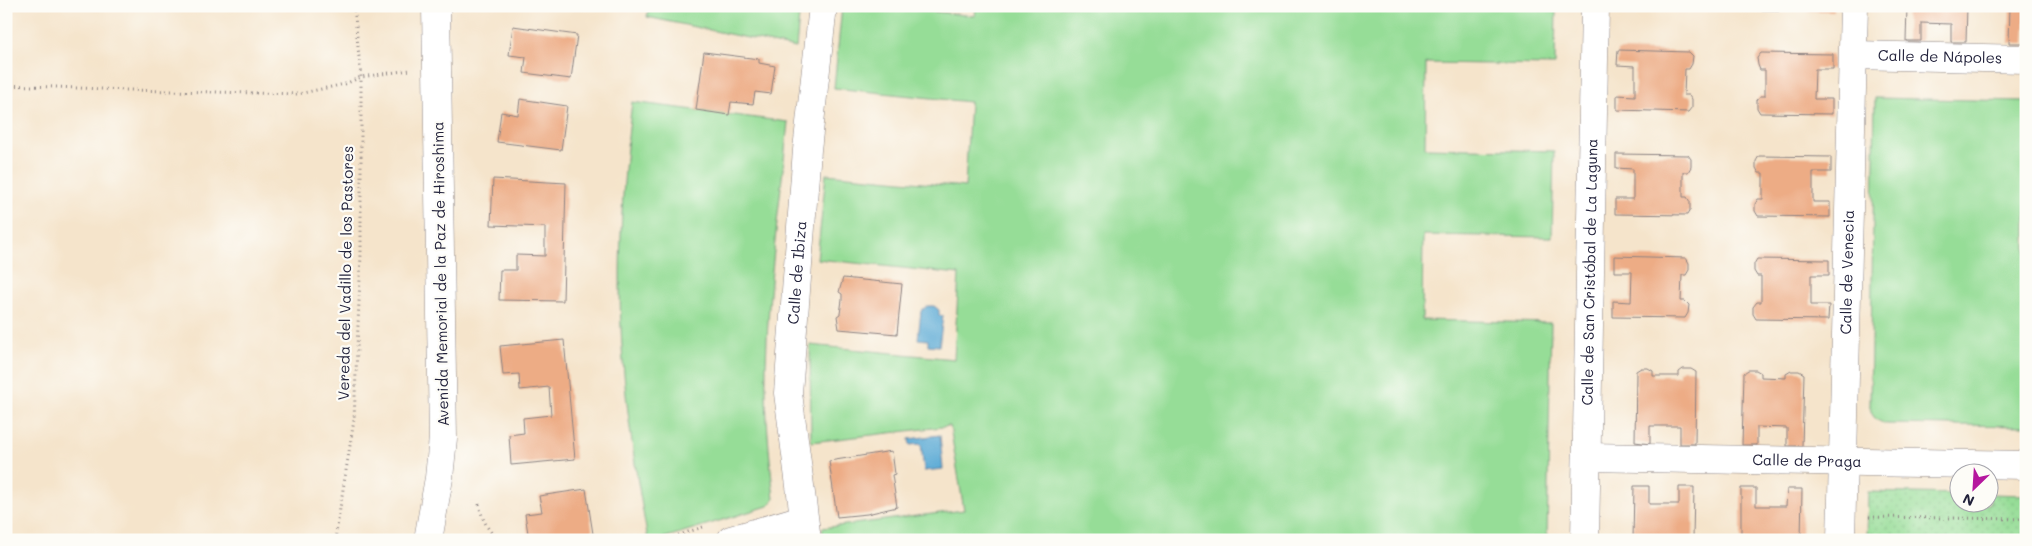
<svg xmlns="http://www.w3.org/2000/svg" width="2032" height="546" viewBox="0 0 2032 546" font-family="Mali,sans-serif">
  <defs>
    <pattern id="park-dots" width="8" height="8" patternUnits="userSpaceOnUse" patternTransform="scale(1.25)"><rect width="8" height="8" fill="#96dd97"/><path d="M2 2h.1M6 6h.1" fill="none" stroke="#81bd83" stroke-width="1.8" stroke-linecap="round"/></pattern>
  </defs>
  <rect width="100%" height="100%" fill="#fdfcf7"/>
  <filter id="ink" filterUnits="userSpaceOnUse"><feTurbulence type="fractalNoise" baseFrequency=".02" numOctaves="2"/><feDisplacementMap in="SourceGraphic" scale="10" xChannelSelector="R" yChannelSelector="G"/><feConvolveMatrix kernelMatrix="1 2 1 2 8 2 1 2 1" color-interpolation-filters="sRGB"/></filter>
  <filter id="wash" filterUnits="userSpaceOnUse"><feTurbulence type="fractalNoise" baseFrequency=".0096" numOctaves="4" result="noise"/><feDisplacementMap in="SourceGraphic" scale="20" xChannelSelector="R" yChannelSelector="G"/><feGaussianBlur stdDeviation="1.12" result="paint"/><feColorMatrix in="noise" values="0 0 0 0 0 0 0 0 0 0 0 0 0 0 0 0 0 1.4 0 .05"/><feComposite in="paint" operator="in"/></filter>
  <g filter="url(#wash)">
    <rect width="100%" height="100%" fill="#f5e4cb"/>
    <g fill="#96dd97" stroke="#5c8069">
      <polygon points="649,6 800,6 796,48 647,17"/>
      <polygon points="842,6 880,6 975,16 976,6 1556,6 1555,65 1426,63 1425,148 1554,151 1552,237 1423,235 1422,320 1551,323 1547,540 824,540 822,528 964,510 950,426 811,442 810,345 954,359 959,274 817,259 826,174 965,187 970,102 834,88"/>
      <path d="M1875,98L2026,101V426L1886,424C1877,421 1871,417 1870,406Z"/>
      <path d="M632,102L788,122C780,203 768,284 766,365C765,409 769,454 774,498L771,504L768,506L657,540H648C638,485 629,430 624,374C616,283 621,192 632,102Z"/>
    </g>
    <polygon fill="url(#park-dots)" stroke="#5c8069" points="1868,492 1959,494 1960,504 1990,504 1990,494 2026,495 2026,540 1867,540"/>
    <g fill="#5baad5" stroke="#3e6688">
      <polygon points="927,306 934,306 939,310 939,315 943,316 939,346 928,345 928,340 918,339 921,311"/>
      <polygon points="940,435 943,469 924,471 921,444 910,445 909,439"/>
    </g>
    <g id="blocks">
      <g fill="#edac85">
        <polygon points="1641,6 1690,6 1691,9 1641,8"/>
        <polygon points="1760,6 1834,6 1834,11 1762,10"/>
        <polygon points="1907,6 1967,6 1966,42 1951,42 1951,24 1921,23 1921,41 1906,41"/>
        <polygon points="2010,6 2026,6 2024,43 2009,43"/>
        <polygon points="513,26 577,35 571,79 524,73 526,57 509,55"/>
        <polygon points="1618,50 1689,52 1693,56 1692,64 1689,69 1685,69 1684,95 1689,95 1692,99 1692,107 1688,112 1617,110 1617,95 1635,96 1635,66 1617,65"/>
        <polygon points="704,52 759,59 759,63 775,66 771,94 755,92 753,104 731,102 729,115 696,110"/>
        <polygon points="1761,53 1833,54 1833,69 1815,69 1814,99 1832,99 1832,114 1760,113 1757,108 1757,100 1760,96 1765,96 1765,70 1760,70 1758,65 1757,58"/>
        <polygon points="520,99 567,106 561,150 497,142 501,112 518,115"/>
        <polygon points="1616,154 1688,155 1691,159 1691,167 1688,172 1683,172 1683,197 1687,197 1690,202 1690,210 1687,215 1615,214 1615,199 1633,199 1633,169 1616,168"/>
        <polygon points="1759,156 1831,157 1831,172 1813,172 1813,202 1830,202 1830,217 1758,216 1755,211 1755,204 1758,199 1763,199 1763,173 1759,173 1756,168 1756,161"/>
        <polygon points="493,179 566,183 563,301 499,300 500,270 516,270 516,255 545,256 545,227 491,225"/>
        <polygon points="1614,256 1686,258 1689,263 1689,270 1686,275 1682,275 1681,301 1685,301 1689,305 1688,313 1685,318 1613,317 1613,301 1631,302 1632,272 1614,272"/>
        <polygon points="1757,259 1829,260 1829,275 1811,275 1811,305 1829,305 1828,320 1756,319 1753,314 1753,307 1757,302 1761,302 1761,276 1757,276 1754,271 1754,264"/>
        <polygon points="843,278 902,284 897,334 839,329 837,316 840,314 842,300 842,294 839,292"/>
        <polygon points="564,340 575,459 511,465 509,435 524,433 523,418 551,415 549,387 520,390 519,374 503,375 500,346"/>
        <polygon points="1641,368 1648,368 1653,371 1653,376 1679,376 1679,372 1683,369 1691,369 1696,372 1695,444 1680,444 1680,426 1650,426 1650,444 1635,442 1636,371"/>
        <polygon points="1748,370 1756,370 1761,373 1761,377 1786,378 1786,374 1791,371 1799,371 1804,374 1802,446 1787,446 1787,428 1757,427 1757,445 1742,445 1744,373"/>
        <polygon points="892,451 895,474 892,475 897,507 867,514 837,517 829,461"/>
        <polygon points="1634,486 1649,486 1649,504 1679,504 1679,487 1694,487 1693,540 1633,540"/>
        <polygon points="1741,488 1756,488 1756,506 1786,506 1787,489 1802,489 1801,540 1741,540"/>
        <polygon points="586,489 593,534 553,540 529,540 525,514 542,512 539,496"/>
      </g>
    </g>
  </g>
  <g filter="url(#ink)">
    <use href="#blocks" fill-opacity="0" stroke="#8c8383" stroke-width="1"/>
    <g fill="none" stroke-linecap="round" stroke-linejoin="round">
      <g stroke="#8c8383" stroke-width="29">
        <g id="minor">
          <path id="s1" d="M1854,55L2026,59"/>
          <path id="s2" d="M1587,457L2026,465"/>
          <polyline points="428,540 439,478 443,438 436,6"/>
          <polyline points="731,540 803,519"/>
          <path id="s3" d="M807,540L788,393L807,150L823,6"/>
          <path id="s4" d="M1585,540L1595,6"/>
          <path id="s5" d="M1841,540L1854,6"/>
        </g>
      </g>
      <g stroke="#8c8383" stroke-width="3" stroke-dasharray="1 4" stroke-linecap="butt">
        <polyline points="6,85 127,90 298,94 345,84 361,77 410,70"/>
        <path d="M479,504C482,519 487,529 498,540"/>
        <polyline points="1869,517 2026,519"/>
        <polyline points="335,540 354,420 361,254 361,77 354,6"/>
        <polyline points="664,540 706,526"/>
      </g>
      <use href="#minor" stroke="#fff" stroke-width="28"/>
    </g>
  </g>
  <g text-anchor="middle" stroke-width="4.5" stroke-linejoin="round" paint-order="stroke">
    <g font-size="15" fill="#22223b" stroke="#fdfcf7">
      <text dy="5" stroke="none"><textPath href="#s1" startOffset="86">Calle de Nápoles</textPath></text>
      <text transform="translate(346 273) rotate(-89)" y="5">Vereda del Vadillo de los Pastores</text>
      <text dy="5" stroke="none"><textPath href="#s3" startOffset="269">Calle de Ibiza</textPath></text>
      <text dy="5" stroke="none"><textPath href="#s4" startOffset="268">Calle de San Cristóbal de La Laguna</textPath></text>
      <text dy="5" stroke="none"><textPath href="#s5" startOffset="268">Calle de Venecia</textPath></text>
      <text transform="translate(441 274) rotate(-91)" y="5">Avenida Memorial de la Paz de Hiroshima</text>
      <text dy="5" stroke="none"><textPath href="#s2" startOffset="220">Calle de Praga</textPath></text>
    </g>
  </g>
  <rect width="2032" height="546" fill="none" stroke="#fdfcf7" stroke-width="25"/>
  <g transform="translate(1974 488) rotate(205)"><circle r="24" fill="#fdfcf7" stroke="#a5a5ac"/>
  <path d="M0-4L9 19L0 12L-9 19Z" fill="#b5179e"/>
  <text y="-8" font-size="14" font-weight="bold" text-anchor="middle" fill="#22223b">N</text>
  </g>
</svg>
